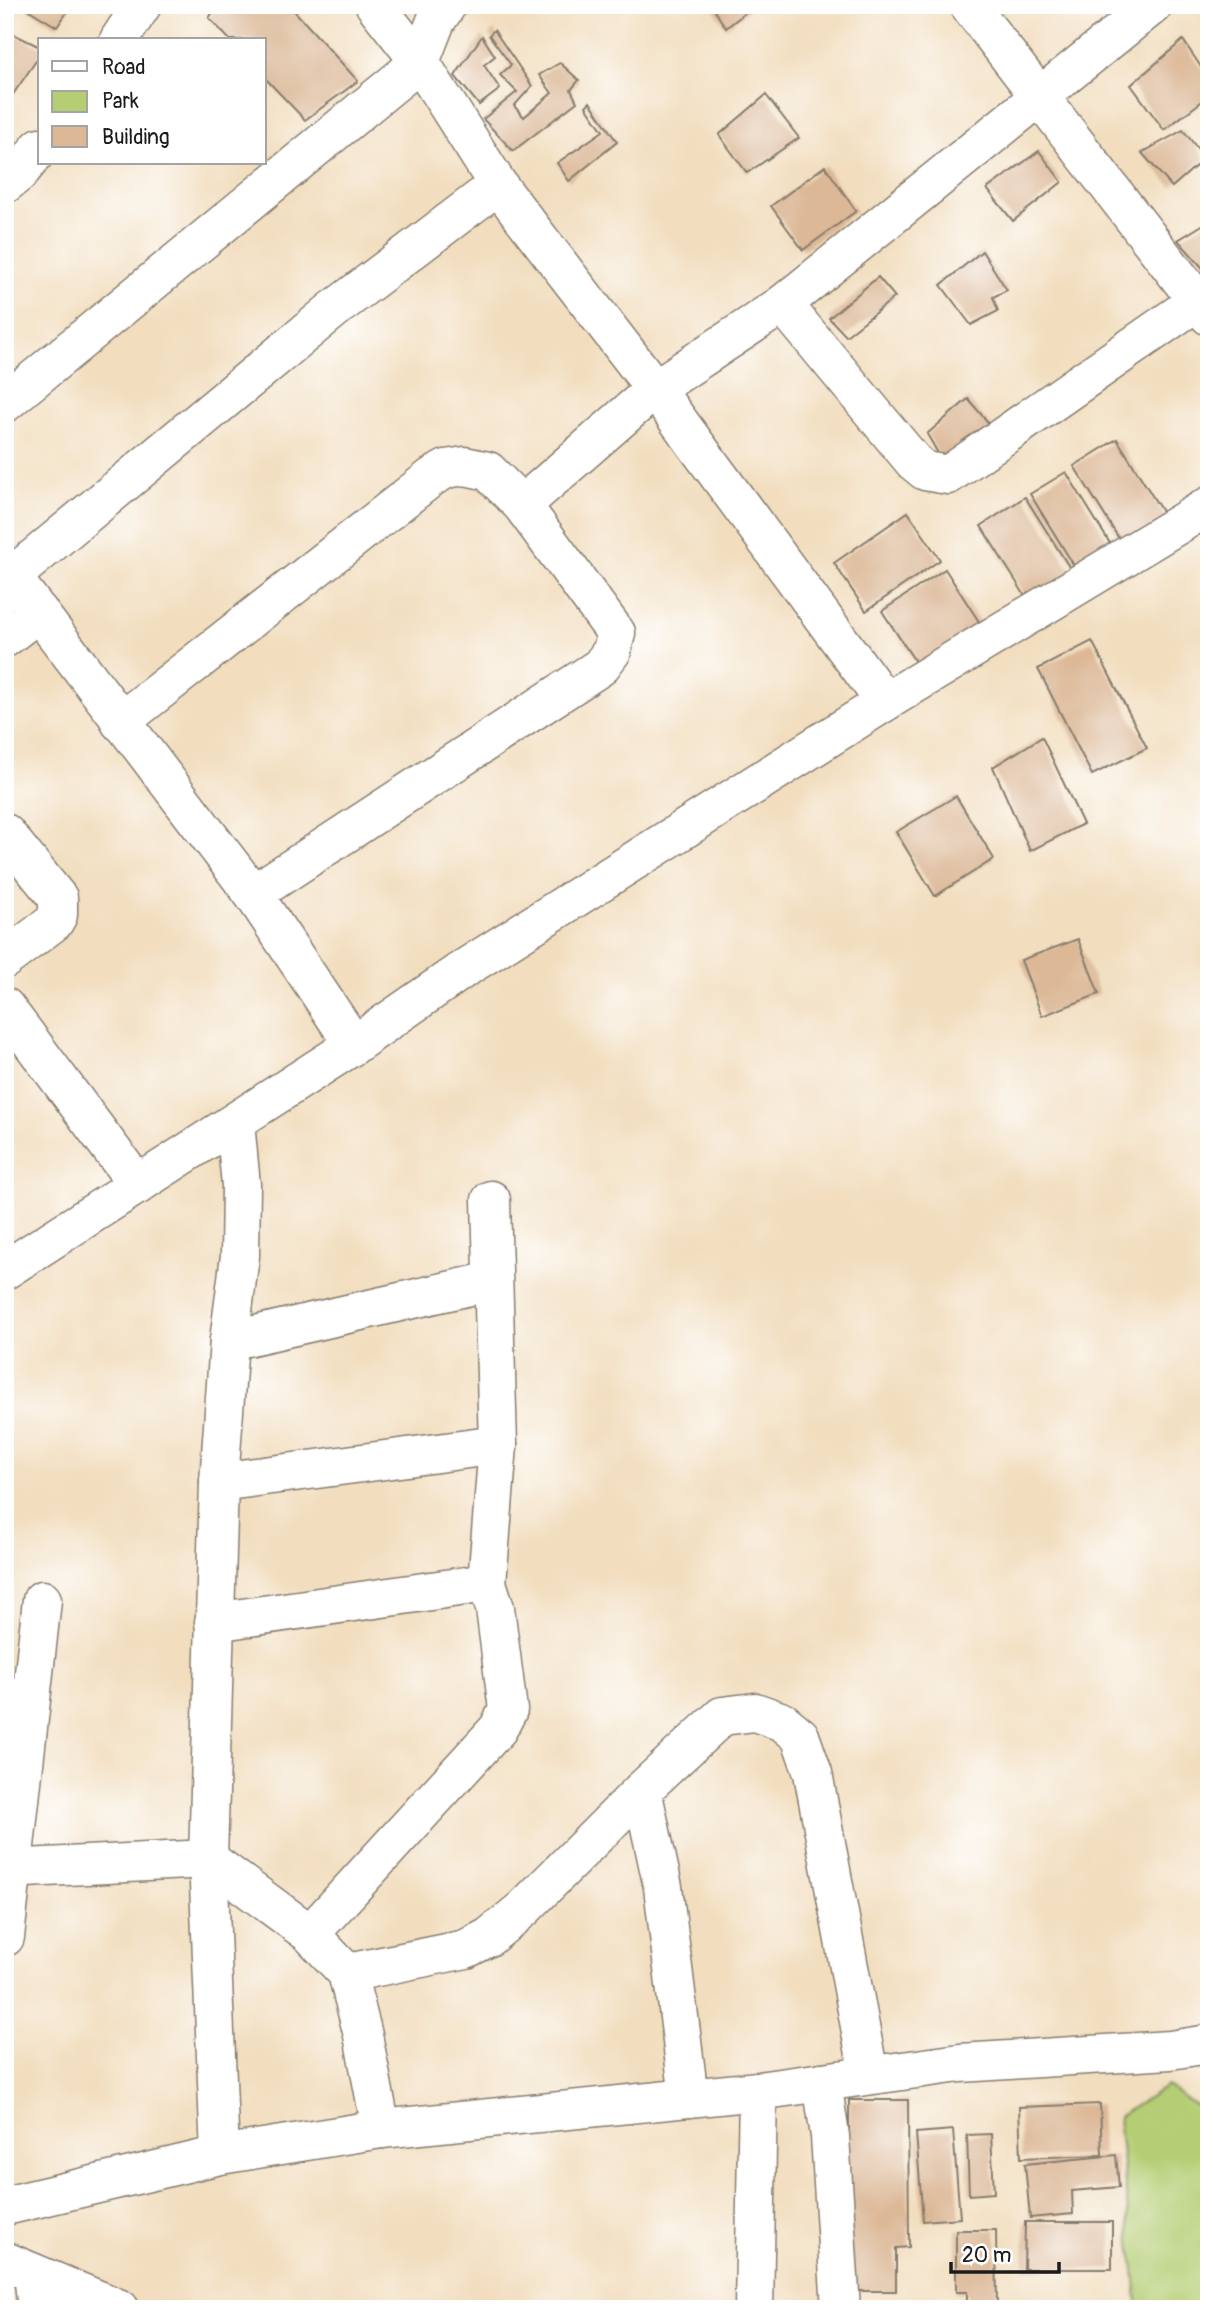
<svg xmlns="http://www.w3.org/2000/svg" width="1214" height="2314" viewBox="0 0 1214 2314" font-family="Pangolin,sans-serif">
  <rect width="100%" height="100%" fill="#fff"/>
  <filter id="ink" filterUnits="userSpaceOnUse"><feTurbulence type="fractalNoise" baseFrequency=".0143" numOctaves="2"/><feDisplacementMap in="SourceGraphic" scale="14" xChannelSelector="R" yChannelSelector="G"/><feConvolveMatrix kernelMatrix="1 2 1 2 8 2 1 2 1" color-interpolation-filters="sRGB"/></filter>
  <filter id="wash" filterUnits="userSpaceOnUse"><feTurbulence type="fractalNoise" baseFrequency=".00686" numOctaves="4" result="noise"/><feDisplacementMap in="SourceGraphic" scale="28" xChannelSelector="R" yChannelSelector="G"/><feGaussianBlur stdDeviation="1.57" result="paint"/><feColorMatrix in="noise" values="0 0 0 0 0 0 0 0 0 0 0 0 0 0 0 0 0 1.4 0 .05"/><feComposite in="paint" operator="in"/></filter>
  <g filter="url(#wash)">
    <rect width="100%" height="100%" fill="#f2debf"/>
    <polygon fill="#b5ce74" stroke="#687548" stroke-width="2" points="1167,2086 1209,2115 1209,2309 1138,2309 1118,2117"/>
    <g id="blocks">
      <g fill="#dcb896">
        <polygon points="21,5 72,5 57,27"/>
        <polygon points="218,5 289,5 358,81 305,120 264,77 264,40 230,40 209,18"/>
        <polygon points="711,5 755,5 726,28"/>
        <polygon points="5,30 40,47 40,55 5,106"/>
        <polygon points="494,30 532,86 514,106 524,117 552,93 539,75 560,63 579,80 571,90 577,102 513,151 483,119 517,92 500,75 511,65 489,35"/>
        <polygon points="482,36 495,56 484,65 500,89 479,105 455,76"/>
        <polygon points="1183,40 1209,79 1209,96 1164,130 1131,85"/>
        <polygon points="766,95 799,138 747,173 719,135"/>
        <polygon points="590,102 617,142 569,181 557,163 603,131 586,106"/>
        <polygon points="1183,130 1205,158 1172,187 1142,153"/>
        <polygon points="1039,151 1062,182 1013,221 987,189"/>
        <polygon points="825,166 856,211 803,250 771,206"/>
        <polygon points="1209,221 1209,275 1178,240"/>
        <polygon points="982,251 1007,290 993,297 998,311 971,325 941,285"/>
        <polygon points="878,277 895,297 846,336 829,318"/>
        <polygon points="968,399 993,428 940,457 927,434"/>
        <polygon points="1117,439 1166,518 1123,545 1074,466"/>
        <polygon points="1066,472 1114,550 1078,572 1030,494"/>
        <polygon points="1025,497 1073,573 1029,602 981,526"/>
        <polygon points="908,512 940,560 866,611 834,563"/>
        <polygon points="945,569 985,631 922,672 882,611"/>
        <polygon points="1092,641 1147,748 1092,775 1038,669"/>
        <polygon points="1042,737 1083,824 1030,851 993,767"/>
        <polygon points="956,796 994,859 935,896 896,832"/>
        <polygon points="1078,939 1099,994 1042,1016 1021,960"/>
        <polygon points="849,2100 908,2100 909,2247 896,2248 896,2291 849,2291"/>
        <polygon points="1100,2104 1102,2155 1021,2158 1019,2107"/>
        <polygon points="953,2130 960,2218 923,2221 916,2133"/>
        <polygon points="991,2134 994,2193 969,2195 967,2135"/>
        <polygon points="1116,2155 1119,2187 1072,2191 1073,2214 1030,2218 1025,2164"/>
        <polygon points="1025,2222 1112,2222 1112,2269 1024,2269"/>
        <polygon points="956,2230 996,2230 997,2309 967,2309 967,2292 956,2292"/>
        <rect x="860" y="2305" width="59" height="4"/>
      </g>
    </g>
  </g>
  <g filter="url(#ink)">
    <use href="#blocks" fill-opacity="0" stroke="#877d6e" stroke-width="2"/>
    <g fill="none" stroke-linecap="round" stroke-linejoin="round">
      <g stroke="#877d6e" stroke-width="41">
        <g id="minor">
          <polyline points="375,5 420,62 498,185 655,389 885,702"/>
          <polyline points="969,5 1209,316"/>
          <polyline points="119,40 142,5"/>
          <polyline points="5,184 19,173 40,147"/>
          <polyline points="783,304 914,462 925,471 948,475 1209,293"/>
          <polyline points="5,403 420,62 436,21 447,5"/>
          <polyline points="522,505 655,389 783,304 1153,5"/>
          <polyline points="5,568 253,894 354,1045"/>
          <polyline points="12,576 333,310 498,185"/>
          <polyline points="5,638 39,612"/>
          <polyline points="120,722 432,477 446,469 465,466 488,471 522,505 616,633 612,651 600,667 253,894"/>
          <polyline points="5,833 58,898 58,915 54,922 5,959"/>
          <polyline points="5,1007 138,1185"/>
          <polyline points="229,1341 492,1281"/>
          <polyline points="219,1482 498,1445"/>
          <polyline points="214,1622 487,1583"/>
          <polyline points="642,1790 663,1887 689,2098"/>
          <polyline points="5,1869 208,1859 310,1934 347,1973 363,2035 381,2129"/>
          <polyline points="310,1934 498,1729 508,1710 495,1608 487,1583 498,1445 491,1200"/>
          <polyline points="5,1937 42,1600"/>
          <polyline points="347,1973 466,1949 489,1937 523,1909 642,1790 722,1716 755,1712 783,1722 800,1736 813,1773 869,2075"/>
          <polyline points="822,2082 830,2136 841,2309"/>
          <polyline points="220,2155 208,1859 219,1482 229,1341 240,1256 241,1185 235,1123"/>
          <polyline points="5,2206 220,2155 381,2129 758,2091 960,2063 1170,2050 1209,2044"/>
          <polyline points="5,2261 120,2309"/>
          <polyline points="33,2273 37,2309"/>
          <polyline points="754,2309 758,2091"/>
        </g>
      </g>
      <g stroke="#877d6e" stroke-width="41">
        <polyline id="major" points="5,1270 354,1045 465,968 885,702 1209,506"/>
      </g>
      <use href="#minor" stroke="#fff" stroke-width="38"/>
      <use href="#major" stroke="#fff" stroke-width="38"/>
    </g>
  </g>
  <rect width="1214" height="2314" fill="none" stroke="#fff" stroke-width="28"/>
  <rect x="38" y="38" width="228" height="126" fill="#ffffff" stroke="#a4a4a4" stroke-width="2"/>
  <rect x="52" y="61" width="35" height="10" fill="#ffffff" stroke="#a4a4a4" stroke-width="2"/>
  <text x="102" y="74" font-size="21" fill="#1c1c1c">Road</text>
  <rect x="52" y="91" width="35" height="21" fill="#b5ce74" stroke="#a4a4a4" stroke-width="2"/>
  <text x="102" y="108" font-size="21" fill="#1c1c1c">Park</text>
  <rect x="52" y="126" width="35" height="21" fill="#dcb896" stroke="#a4a4a4" stroke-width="2"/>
  <text x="102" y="144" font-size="21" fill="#1c1c1c">Building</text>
  <path d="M951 2262v10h108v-10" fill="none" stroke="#1c1c1c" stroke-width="3.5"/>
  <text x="962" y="2262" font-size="21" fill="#1c1c1c" stroke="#ffffff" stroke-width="5" paint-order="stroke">20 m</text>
</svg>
